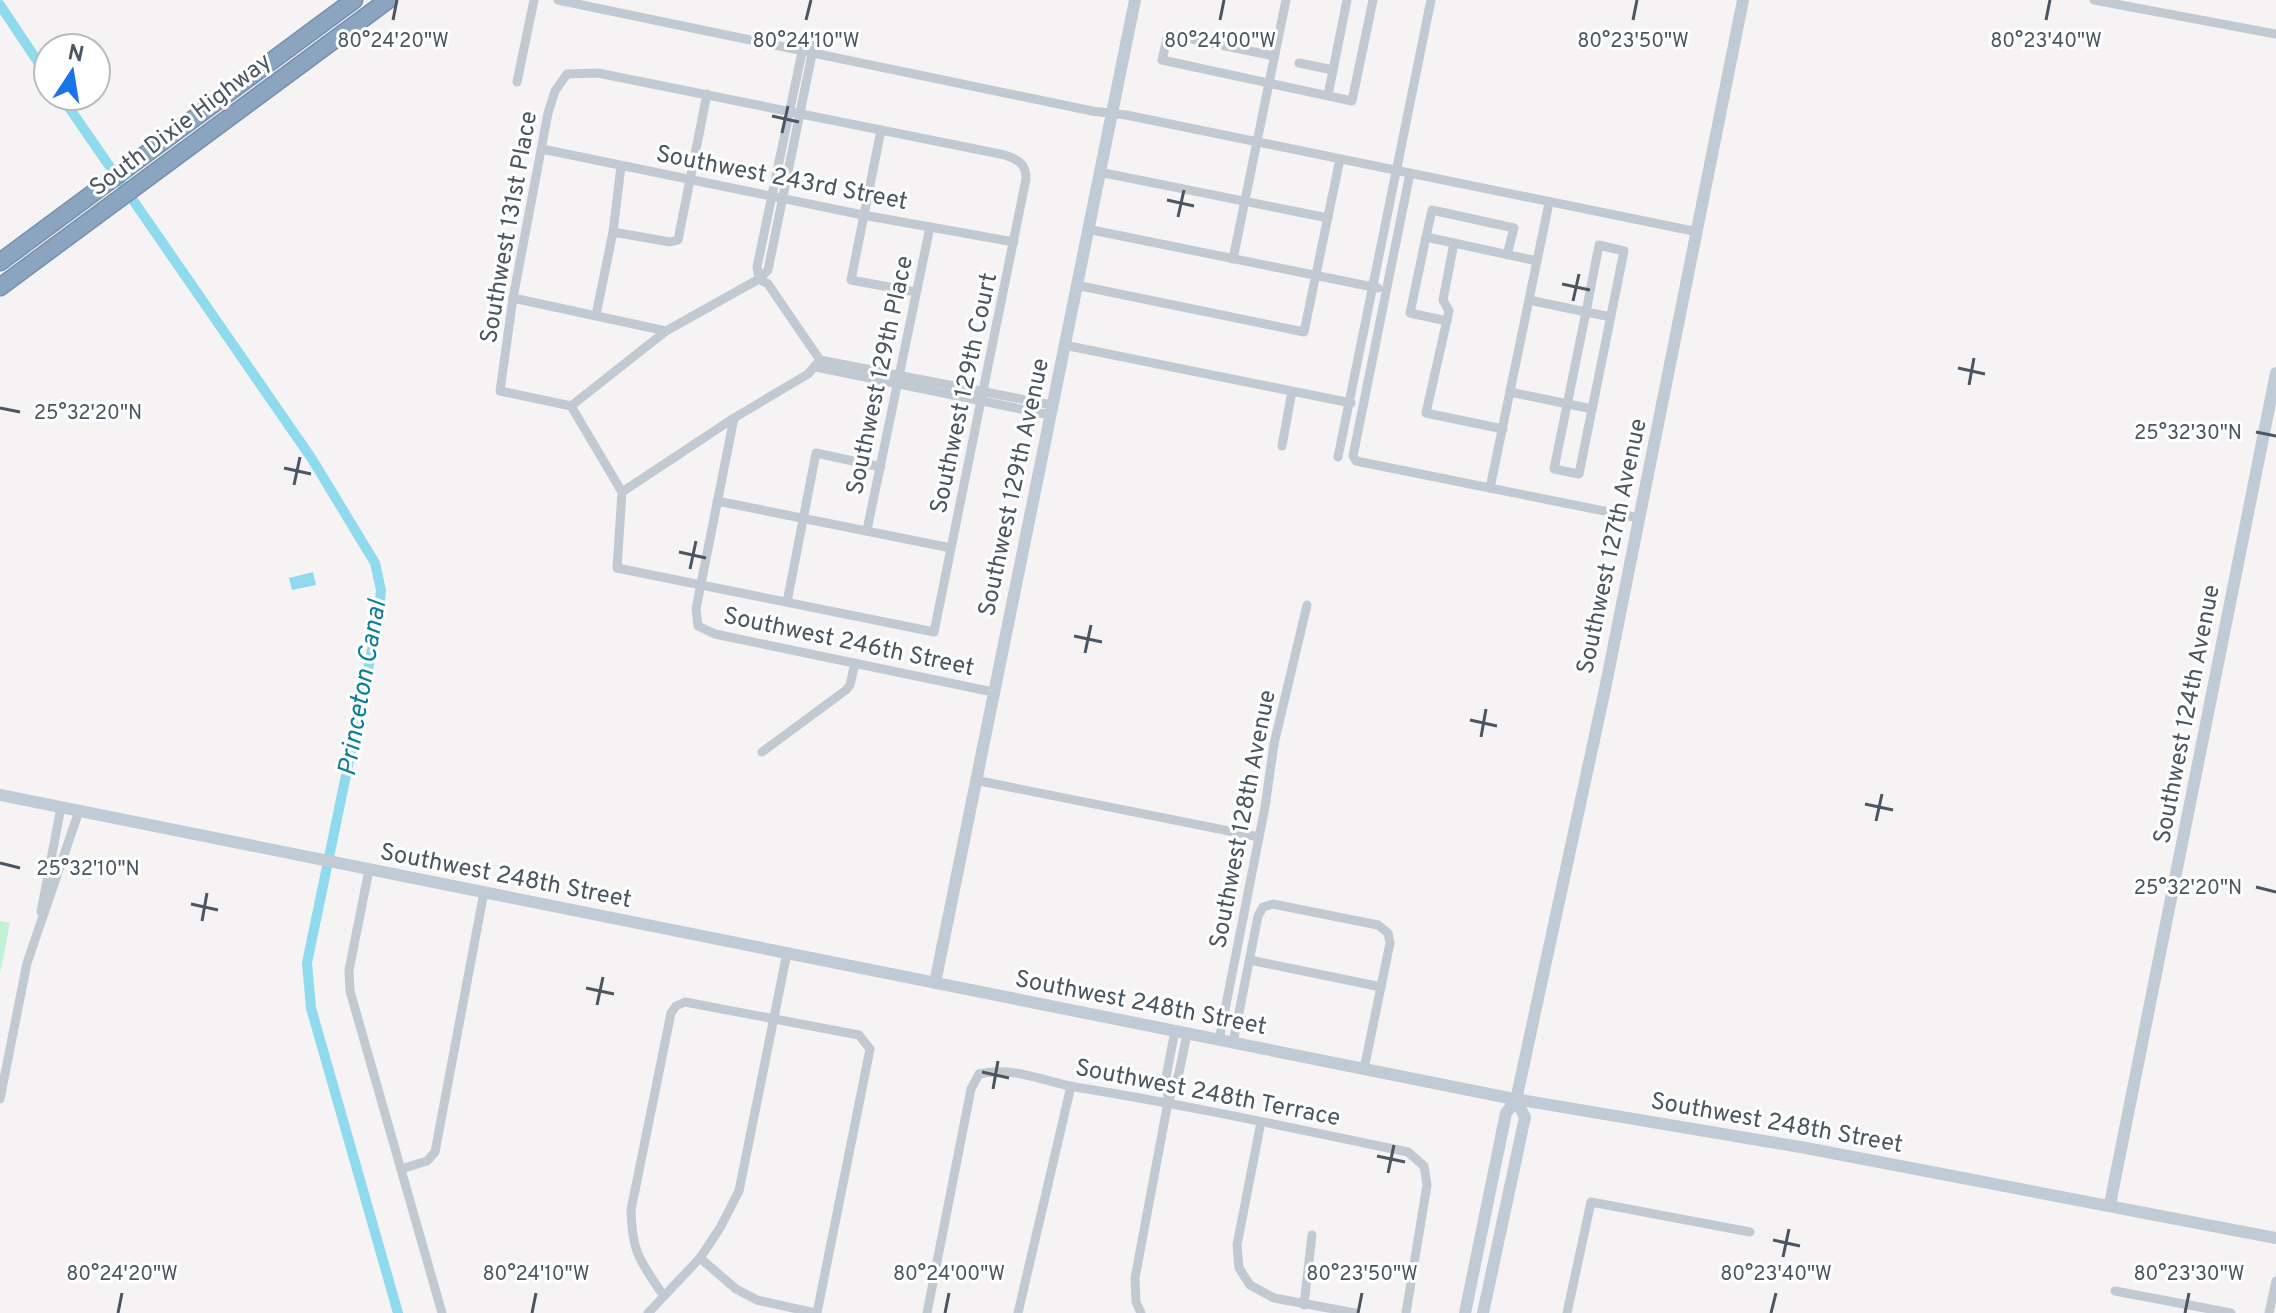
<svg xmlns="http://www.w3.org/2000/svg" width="2276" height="1313" viewBox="0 0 2276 1313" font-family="Overpass,sans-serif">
  <rect width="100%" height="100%" fill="#f5f3f3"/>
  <polygon fill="#c3f1d5" points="0,921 10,923 0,974"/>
  <polygon fill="#90daee" points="313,572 316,585 292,590 289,578"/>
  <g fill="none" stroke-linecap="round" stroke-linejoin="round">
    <g stroke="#90daee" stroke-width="10">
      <polyline points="0,5 48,77"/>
      <polyline points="61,96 312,459 375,563 381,590 378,621 307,963 311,1008 398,1313"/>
    </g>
    <g stroke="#7690ad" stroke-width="19">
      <g id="highway">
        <polyline points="0,262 354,0"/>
        <polyline points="0,287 388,0"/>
      </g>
    </g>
    <g stroke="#c1cad2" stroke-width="9">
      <polyline points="558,0 1092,111 1126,115 1698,232"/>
      <polyline points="2094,0 2276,34"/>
      <polyline points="1274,56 1168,34 1162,60 1352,101 1373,0"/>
      <polyline points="1299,63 1333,70"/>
      <polyline points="517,82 534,0"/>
      <polyline points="1328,95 1347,0"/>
      <polyline points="881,130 851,280 916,292"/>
      <polyline points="542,149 863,215 1014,242"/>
      <polyline points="1099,172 1328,218"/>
      <polyline points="1410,173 1353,456 1356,461 1490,488"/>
      <polyline points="1549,203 1490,488 1639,518"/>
      <polyline points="1087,229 1378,288"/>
      <polyline points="613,232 670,242 678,240 707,94"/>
      <polyline points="1426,237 1410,313 1447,321"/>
      <polyline points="1454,243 1443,300 1449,311 1426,413 1503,429"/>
      <polyline points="1507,255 1514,228 1432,210 1426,237 1537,261"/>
      <polyline points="1233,259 1286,0"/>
      <polyline points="759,279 768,284 820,360 1052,405"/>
      <polyline points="759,279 757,267 802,52 805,49"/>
      <polyline points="1076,285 1304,332 1340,159"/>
      <polyline points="513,298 666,331"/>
      <path d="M1529,300L1586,312L1599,245L1624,251C1609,325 1594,400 1579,474L1554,469L1586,312L1611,317"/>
      <polyline points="596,315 613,232 621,166"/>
      <polyline points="1064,345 1351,403"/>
      <polyline points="816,367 1050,415"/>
      <polyline points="1510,392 1592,409"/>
      <polyline points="571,406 666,331 759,279 768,270 812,54 810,43"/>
      <polyline points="734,418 696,609 698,626 715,634 993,692"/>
      <polyline points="1282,446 1292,391"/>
      <polyline points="1338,457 1431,0"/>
      <path d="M622,492L571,406L500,391L513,298L548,113L555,91L567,74L598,73L1005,155C1019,160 1026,164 1026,179L934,632L617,568L622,492L734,418L808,374L820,360"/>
      <polyline points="717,501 951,548"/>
      <polyline points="867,530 930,227"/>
      <polyline points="787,602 816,453 881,467"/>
      <polyline points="762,752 846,690 850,685 855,663"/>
      <polyline points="975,780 1259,837"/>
      <polyline points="369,870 349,970 350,991 442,1313"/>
      <polyline points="41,912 61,807"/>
      <polyline points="1250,960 1381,987"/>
      <polyline points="1219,1040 1265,807 1274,744 1307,605"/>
      <polyline points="1233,1043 1258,916 1263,907 1273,904 1378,925 1388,933 1390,943 1364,1069"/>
      <polyline points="1168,1098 1166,1077 1175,1031"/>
      <polyline points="0,1099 27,963 79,811"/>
      <polyline points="1261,1122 1237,1245 1239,1268 1250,1285 1274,1298 1355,1313"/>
      <polyline points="401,1169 427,1161 435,1152 484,892"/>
      <polyline points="700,1258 736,1289 757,1300 815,1313"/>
      <polyline points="2115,1291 2231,1313"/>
      <path d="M663,1295C640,1261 632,1253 631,1210L671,1013L676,1006L685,1002L859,1035L870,1049L817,1313"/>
      <polyline points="1304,1305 1312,1235"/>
      <polyline points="648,1313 700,1258 720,1228 739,1191 787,953"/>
      <path d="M927,1313L971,1089L979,1074C1013,1066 1042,1081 1075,1087C1187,1105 1297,1129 1408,1152L1424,1166L1427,1185L1406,1313"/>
      <polyline points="1018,1313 1071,1086"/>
      <polyline points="1141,1313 1136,1302 1135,1278 1168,1102 1179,1073 1187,1034"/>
      <polyline points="1567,1313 1591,1202 1750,1232"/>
      <polyline points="2269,1313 2276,1281"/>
    </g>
    <g stroke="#c1cbd6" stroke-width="12">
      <polyline points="0,795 1509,1098 1806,1148 2276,1238"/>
      <polyline points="935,983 1135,0"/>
      <polyline points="2110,1204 2276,373"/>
      <polyline points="1465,1313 1506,1113 1516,1100 1605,689 1743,0"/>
      <polyline points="1483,1313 1525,1117 1516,1100"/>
    </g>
    <use href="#highway" stroke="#8ba5c1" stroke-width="16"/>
  </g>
  <path fill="none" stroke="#4a5661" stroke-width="3" d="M393,20L397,0M806,20L811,0M1220,20L1224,0M1633,20L1637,0M2046,20L2050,0M772,116L799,122M782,133L788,106M1167,200L1194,206M1178,217L1184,190M1562,284L1590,290M1573,301L1579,274M1958,368L1985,374M1969,385L1974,358M0,408L20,412M2256,432L2276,436M284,468L311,474M294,485L300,457M679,552L706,558M690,569L696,541M1074,636L1102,642M1085,653L1091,625M1470,720L1497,726M1481,737L1486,709M1865,804L1893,810M1876,821L1882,794M0,863L20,868M2256,887L2276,892M191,904L218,910M202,921L207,893M586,988L614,994M597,1005L603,977M982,1072L1009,1078M993,1089L998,1061M1377,1156L1405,1162M1388,1173L1394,1145M1773,1240L1800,1246M1783,1257L1789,1229M118,1313L122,1293M532,1313L536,1293M945,1313L949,1293M1358,1313L1362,1293M1771,1313L1776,1293M2185,1313L2189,1293"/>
  <g text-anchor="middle" stroke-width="6" stroke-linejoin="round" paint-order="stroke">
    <g font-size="24" fill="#4a5661" stroke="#fff">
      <text transform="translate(180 124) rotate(-37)" y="8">South Dixie Highway</text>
      <text transform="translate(782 177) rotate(11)" y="8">Southwest 243rd Street</text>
      <text transform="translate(508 227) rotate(-80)" y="8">Southwest 131st Place</text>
      <text transform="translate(879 375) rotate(-78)" y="8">Southwest 129th Place</text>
      <text transform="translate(963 393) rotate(-78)" y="8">Southwest 129th Court</text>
      <text transform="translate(1013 487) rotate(-78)" y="8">Southwest 129th Avenue</text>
      <text transform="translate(1611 546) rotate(-78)" y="8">Southwest 127th Avenue</text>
      <text transform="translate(849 641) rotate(12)" y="8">Southwest 246th Street</text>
      <text transform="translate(2186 714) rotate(-79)" y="8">Southwest 124th Avenue</text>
      <text transform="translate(1242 819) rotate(-79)" y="8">Southwest 128th Avenue</text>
      <text transform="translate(506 875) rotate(11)" y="8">Southwest 248th Street</text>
      <text transform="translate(1141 1002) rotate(11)" y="8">Southwest 248th Street</text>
      <text transform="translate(1208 1092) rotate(11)" y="8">Southwest 248th Terrace</text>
      <text transform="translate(1777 1122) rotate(10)" y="8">Southwest 248th Street</text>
    </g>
    <g font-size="26" font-style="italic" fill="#0c7c9b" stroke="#fff">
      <text transform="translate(361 688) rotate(-80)" y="9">Princeton Canal</text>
    </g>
  </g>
  <g font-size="20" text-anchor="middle" fill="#4a5661" stroke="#fff" stroke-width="6" stroke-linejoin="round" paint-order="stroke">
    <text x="393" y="47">80°24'20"W</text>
    <text x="806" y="47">80°24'10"W</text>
    <text x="1220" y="47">80°24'00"W</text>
    <text x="1633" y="47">80°23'50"W</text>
    <text x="2046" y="47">80°23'40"W</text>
    <text x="88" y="419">25°32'20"N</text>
    <text x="2188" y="439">25°32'30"N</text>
    <text x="88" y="875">25°32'10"N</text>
    <text x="2188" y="894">25°32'20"N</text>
    <text x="122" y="1280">80°24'20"W</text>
    <text x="536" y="1280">80°24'10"W</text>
    <text x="949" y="1280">80°24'00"W</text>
    <text x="1362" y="1280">80°23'50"W</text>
    <text x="1776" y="1280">80°23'40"W</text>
    <text x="2189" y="1280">80°23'30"W</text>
  </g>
  <g transform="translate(72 72) rotate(12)"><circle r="38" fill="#ffffff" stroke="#b7bbc0" stroke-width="2"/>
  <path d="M0-6L14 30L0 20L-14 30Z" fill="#1a73e8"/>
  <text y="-12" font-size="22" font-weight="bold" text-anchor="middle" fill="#4a5661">N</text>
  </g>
</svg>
